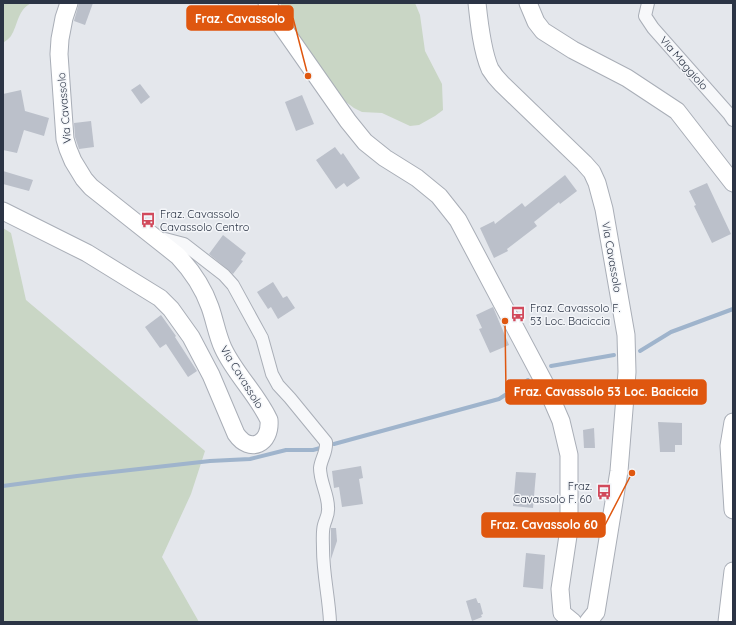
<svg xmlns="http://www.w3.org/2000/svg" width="736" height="625" viewBox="0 0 736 625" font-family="Quicksand,sans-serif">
  <rect width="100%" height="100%" fill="#e4e7ec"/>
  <g fill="#c9d6c5">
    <path d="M3,3H32C18,8 18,25 11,36C9,39 5,41 3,43Z"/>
    <polygon points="280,3 415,3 420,15 425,51 442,84 443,110 435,116 419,125 410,126 382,113 362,112 354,108 346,102 292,28"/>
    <polygon points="3,228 11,233 26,300 205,451 191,494 162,557 199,622 3,622"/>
  </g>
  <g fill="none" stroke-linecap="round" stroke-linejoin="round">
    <g stroke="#9fb4cc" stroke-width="4">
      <polyline points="640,351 671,332 733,309"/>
      <polyline points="551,366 614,355"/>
      <polyline points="334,444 499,399 528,380"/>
      <polyline points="3,486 77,476 210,461 250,459 286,450 313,450 324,447"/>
    </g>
  </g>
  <g fill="#bbc0ca">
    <polygon points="79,3 93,3 85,25 74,21"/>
    <polygon points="140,84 150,97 141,104 131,90"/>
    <polygon points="21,90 25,111 49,118 44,136 24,130 17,153 3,150 3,94"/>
    <polygon points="302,95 314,124 296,131 285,102"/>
    <polygon points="91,121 94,147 79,149 75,137 74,123"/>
    <polygon points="335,147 341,155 343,153 360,178 347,187 344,183 336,189 316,160"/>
    <polygon points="3,171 33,180 29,191 3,184"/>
    <polygon points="565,175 577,191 560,204 559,202 534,222 537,226 507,249 508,251 494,258 480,228 494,221 495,224 522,203 525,207"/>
    <polygon points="707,183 731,234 712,243 694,206 696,205 689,191"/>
    <polygon points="223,235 246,253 241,260 243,261 233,274 209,254"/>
    <polygon points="273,282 283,298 287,296 295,308 278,319 271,307 268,309 257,292"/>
    <polygon points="493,307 509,345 490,353 479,329 482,328 476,315"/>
    <polygon points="161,315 176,336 175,337 197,371 188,377 166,344 160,348 145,327"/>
    <polygon points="658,422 682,423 682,445 675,445 675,452 660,452"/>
    <polygon points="594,428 595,448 584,448 583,430"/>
    <polygon points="361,466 363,478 359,479 363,504 342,507 339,487 334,488 332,471"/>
    <polygon points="516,472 536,473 533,508 513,506"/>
    <polygon points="331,528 336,528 337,541 331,559"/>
    <polygon points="526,553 545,555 543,589 523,587"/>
    <polygon points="476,598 478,603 480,603 483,614 481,615 482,617 472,621 466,601"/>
  </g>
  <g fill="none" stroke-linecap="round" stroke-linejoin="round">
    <g stroke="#a9aeb7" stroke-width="14">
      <g id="minor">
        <polyline points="648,3 645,16 653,28 729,114 733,120"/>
        <path d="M160,242L165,239L184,244L224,275L233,285L262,338L272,374L278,385L290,398L326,442C327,452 321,459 320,468C320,482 328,494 328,507C329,514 326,518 324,525C322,532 323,541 323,549C323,574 329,598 330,622"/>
      </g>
    </g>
    <g stroke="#a9aeb7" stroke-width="19">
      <g id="secondary">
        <polyline points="267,3 276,18 348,121 365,142 385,158 417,178 439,196 458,220 545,384 561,421 569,455 569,529 560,589 562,613 573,622"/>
        <path d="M477,3C479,22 482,51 490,69C493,74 497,79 502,84L584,163L592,172L597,183L604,209L626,335L627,372L619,471L597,606L596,612L588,622"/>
        <polyline points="528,3 536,22 543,31 573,50 627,78 677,111 733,183"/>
        <path d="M3,211L87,253L160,298L171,309L191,337L211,375L236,434C250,454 271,444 269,420C257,394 235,374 223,348C217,335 215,321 210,307C203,287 192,271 178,256L91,187L84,179L73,161L68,149L65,139L59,54L60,39L64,18L69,3"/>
        <polyline points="733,422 729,446 733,510"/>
        <polyline points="727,622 733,571"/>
      </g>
    </g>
    <use href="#minor" stroke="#f7f8fa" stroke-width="12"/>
    <use href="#secondary" stroke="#fff" stroke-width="17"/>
  </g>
  <defs>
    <g id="bus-bare" transform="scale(1.2)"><path d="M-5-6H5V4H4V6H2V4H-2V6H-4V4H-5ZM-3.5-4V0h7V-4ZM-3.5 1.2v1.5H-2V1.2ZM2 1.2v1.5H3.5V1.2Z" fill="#d1495b" stroke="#f4f6f9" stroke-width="2.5" paint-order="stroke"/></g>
  </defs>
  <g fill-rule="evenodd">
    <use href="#bus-bare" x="148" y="220"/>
    <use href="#bus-bare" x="518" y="314"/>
    <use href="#bus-bare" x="604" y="492"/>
  </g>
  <g text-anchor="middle" stroke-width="3" stroke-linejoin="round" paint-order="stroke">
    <g font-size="11" fill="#2b3445" stroke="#f4f6f9">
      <text transform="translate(684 63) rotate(49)" y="4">Via Maggiolo</text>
      <text transform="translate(64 108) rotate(-95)" y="4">Via Cavassolo</text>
      <text transform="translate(612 257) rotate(80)" y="4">Via Cavassolo</text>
      <text transform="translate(242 377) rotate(58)" y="4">Via Cavassolo</text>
    </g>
    <g font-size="11" fill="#2b3445" stroke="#f4f6f9" text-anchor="start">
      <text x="160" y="218">Fraz. Cavassolo<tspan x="160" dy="13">Cavassolo Centro</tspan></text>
      <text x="530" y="312">Fraz. Cavassolo F.<tspan x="530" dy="13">53 Loc. Baciccia</tspan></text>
      <text x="592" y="490" text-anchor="end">Fraz.<tspan x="592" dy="13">Cavassolo F. 60</tspan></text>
    </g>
  </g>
  <path fill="none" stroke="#df570f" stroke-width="1.5" d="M308 76L293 18M505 321L506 392M632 473L605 525"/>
  <g fill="#df570f" stroke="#f4f6f9" stroke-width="1.5">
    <circle cx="308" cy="76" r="4"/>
    <circle cx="505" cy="321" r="4"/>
    <circle cx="632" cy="473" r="4"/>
  </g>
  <g fill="#df570f" stroke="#df570f" stroke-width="1.5">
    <rect x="187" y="6" width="106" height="24" rx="4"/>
    <rect x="506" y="380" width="200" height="24" rx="4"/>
    <rect x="482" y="513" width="123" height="24" rx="4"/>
  </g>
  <g font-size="12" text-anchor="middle" font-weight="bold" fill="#fff">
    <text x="240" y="23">Fraz. Cavassolo</text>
    <text x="606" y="396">Fraz. Cavassolo 53 Loc. Baciccia</text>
    <text x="544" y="529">Fraz. Cavassolo 60</text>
  </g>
  <rect width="736" height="625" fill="none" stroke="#2b3445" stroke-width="8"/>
</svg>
